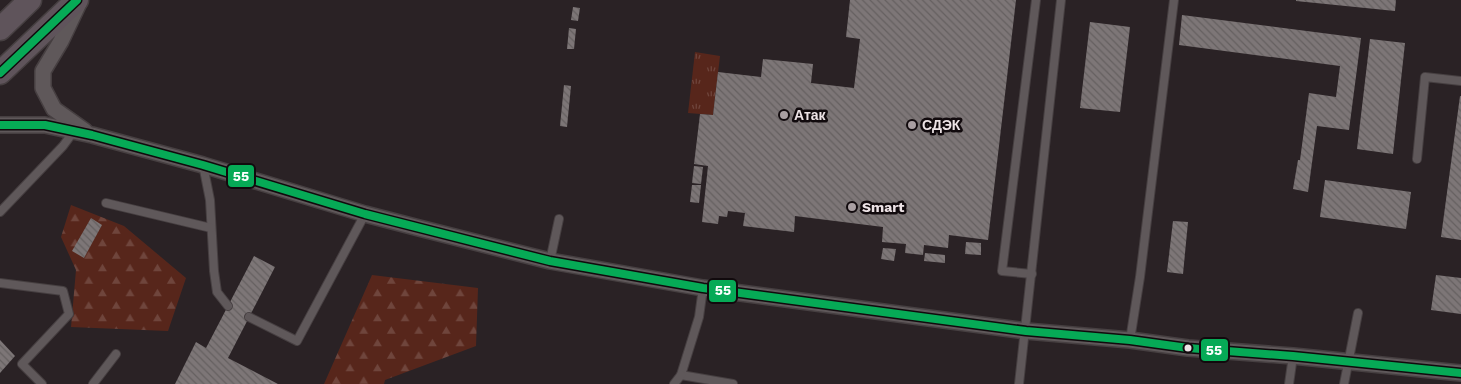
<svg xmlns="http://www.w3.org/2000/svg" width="1461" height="384" viewBox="0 0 1461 384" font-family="'Work Sans',sans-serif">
  <defs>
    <pattern id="forest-firs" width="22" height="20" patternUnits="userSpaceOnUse" patternTransform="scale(1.25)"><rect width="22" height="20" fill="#57261b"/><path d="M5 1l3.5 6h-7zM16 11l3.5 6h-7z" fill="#6f453c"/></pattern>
    <pattern id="park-tufts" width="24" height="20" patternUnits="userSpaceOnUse" patternTransform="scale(1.25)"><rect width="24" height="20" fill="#57261b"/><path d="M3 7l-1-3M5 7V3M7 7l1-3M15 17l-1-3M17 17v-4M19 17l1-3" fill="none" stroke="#6f453c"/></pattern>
    <pattern id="building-back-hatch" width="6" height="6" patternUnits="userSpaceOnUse" patternTransform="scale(1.25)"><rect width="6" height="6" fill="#7d7677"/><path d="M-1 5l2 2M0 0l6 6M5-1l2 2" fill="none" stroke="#656060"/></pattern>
  </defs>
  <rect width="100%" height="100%" fill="#2a2225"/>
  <g fill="url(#forest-firs)">
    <polygon points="71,205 124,226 186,278 168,331 71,327 76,270 61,237"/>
    <polygon points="372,275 478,288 476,346 385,380 384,384 324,384"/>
  </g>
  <polygon fill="url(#park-tufts)" points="695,52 720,56 713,115 688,113"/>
  <g fill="url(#building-back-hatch)">
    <polygon points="850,0 1016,0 988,240 949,235 948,248 924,245 923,255 905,253 906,244 882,242 883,227 795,216 794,232 743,226 745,213 728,211 727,217 719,216 718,224 702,222 708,166 694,164 700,114 713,115 718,72 761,77 763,59 813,64 811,83 854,88 860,39 846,37"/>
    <polygon points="1296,0 1396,0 1395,11 1296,1"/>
    <polygon points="573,7 580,8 578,21 571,20"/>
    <polygon points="1182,15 1361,38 1349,130 1317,126 1308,192 1293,189 1298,160 1300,160 1309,93 1336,97 1340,66 1179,45"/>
    <polygon points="1090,22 1130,27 1120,112 1080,108"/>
    <polygon points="569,28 576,29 574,49 567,49"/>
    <polygon points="1370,39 1405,43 1393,154 1357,149"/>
    <polygon points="564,85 571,86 567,127 560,126"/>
    <polygon points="1460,96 1461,96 1461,240 1441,237"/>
    <polygon points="694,166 703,167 701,184 692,183"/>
    <polygon points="1325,180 1411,192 1406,229 1320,217"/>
    <polygon points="692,185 701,185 699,203 690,202"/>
    <polygon points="91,218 102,225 84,258 72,251"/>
    <polygon points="1173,221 1188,222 1183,274 1167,272"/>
    <polygon points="966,242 981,243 981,255 965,254"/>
    <polygon points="883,248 896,249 894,261 881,259"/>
    <polygon points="925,253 945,255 945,263 924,261"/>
    <polygon points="254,256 275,267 228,358 278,384 175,384 196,342 206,348"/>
    <polygon points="1436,275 1461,278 1461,314 1431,310"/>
    <polygon points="0,340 15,356 0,373"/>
  </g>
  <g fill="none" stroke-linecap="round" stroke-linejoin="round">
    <g stroke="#463f41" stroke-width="10">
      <g id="lane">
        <polyline points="1417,159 1425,77 1461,81"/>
        <polyline points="203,165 210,200 214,271 217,292 228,306"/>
        <polyline points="106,203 211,228"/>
        <polyline points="0,212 63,146 74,131"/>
        <polyline points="550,261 559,219"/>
        <polyline points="1032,274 1002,271 1036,0"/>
        <polyline points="0,283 63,291 69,314 22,364 42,384"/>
        <polyline points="703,288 699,317 681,375 733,384"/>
        <polyline points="249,317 297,341 365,214"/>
        <polyline points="1130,340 1140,277 1174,0"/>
        <polyline points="93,384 116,354"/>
        <polyline points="674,384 681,375"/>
        <polyline points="1019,384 1061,0"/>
        <polyline points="1289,384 1293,356"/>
        <polyline points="1344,384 1358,313"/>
      </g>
    </g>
    <g stroke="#463f41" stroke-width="18">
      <g id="street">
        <polyline points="79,3 61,41 43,71 43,88 54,109 85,131"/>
        <polyline points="0,125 45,125 92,135 203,165 365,214 419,228 550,261 703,288 1026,331 1130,340 1188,348 1293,356 1461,373"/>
      </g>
    </g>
    <g stroke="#463f41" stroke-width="25">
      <g id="primary">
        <polyline points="0,29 30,0"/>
        <polyline points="0,73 77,0"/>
      </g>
    </g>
    <use href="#lane" stroke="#5f585a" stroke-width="8"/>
    <use href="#street" stroke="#5f585a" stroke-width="15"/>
    <use href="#primary" stroke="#5f545b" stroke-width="22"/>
    <g stroke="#110a0d" stroke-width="11">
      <g id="bus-1">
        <polyline points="0,73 77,0"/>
        <polyline points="0,125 45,125 92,135 203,165 365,214 550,261 703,288 1026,331 1130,340 1188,348 1293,356 1461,373"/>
      </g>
    </g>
    <use href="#bus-1" stroke="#06aa56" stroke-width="8"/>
  </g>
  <g fill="#a99fa2" stroke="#110a0d" stroke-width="2">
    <circle cx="784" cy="115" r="5"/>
    <circle cx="912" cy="125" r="5"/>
    <circle cx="852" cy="207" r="5"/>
  </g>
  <circle fill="#ede3e6" stroke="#110a0d" stroke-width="2" cx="1188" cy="348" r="4.5"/>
  <g text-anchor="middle" stroke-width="5" stroke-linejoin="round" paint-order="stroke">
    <g font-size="14" font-weight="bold" fill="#ede3e6" stroke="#110a0d" text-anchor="start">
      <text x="794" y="120">Атак</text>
      <text x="922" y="130">СДЭК</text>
      <text x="862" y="212">Smart</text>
    </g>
  </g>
  <g stroke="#110a0d" stroke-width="2">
    <rect x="227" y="164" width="28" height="24" rx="5" fill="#06aa56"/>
    <rect x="708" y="279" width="29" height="24" rx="5" fill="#06aa56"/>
    <rect x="1200" y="338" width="29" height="24" rx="5" fill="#06aa56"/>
  </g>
  <g font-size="14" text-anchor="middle" font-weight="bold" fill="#fff">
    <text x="241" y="181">55</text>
    <text x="723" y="295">55</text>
    <text x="1214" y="355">55</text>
  </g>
</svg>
